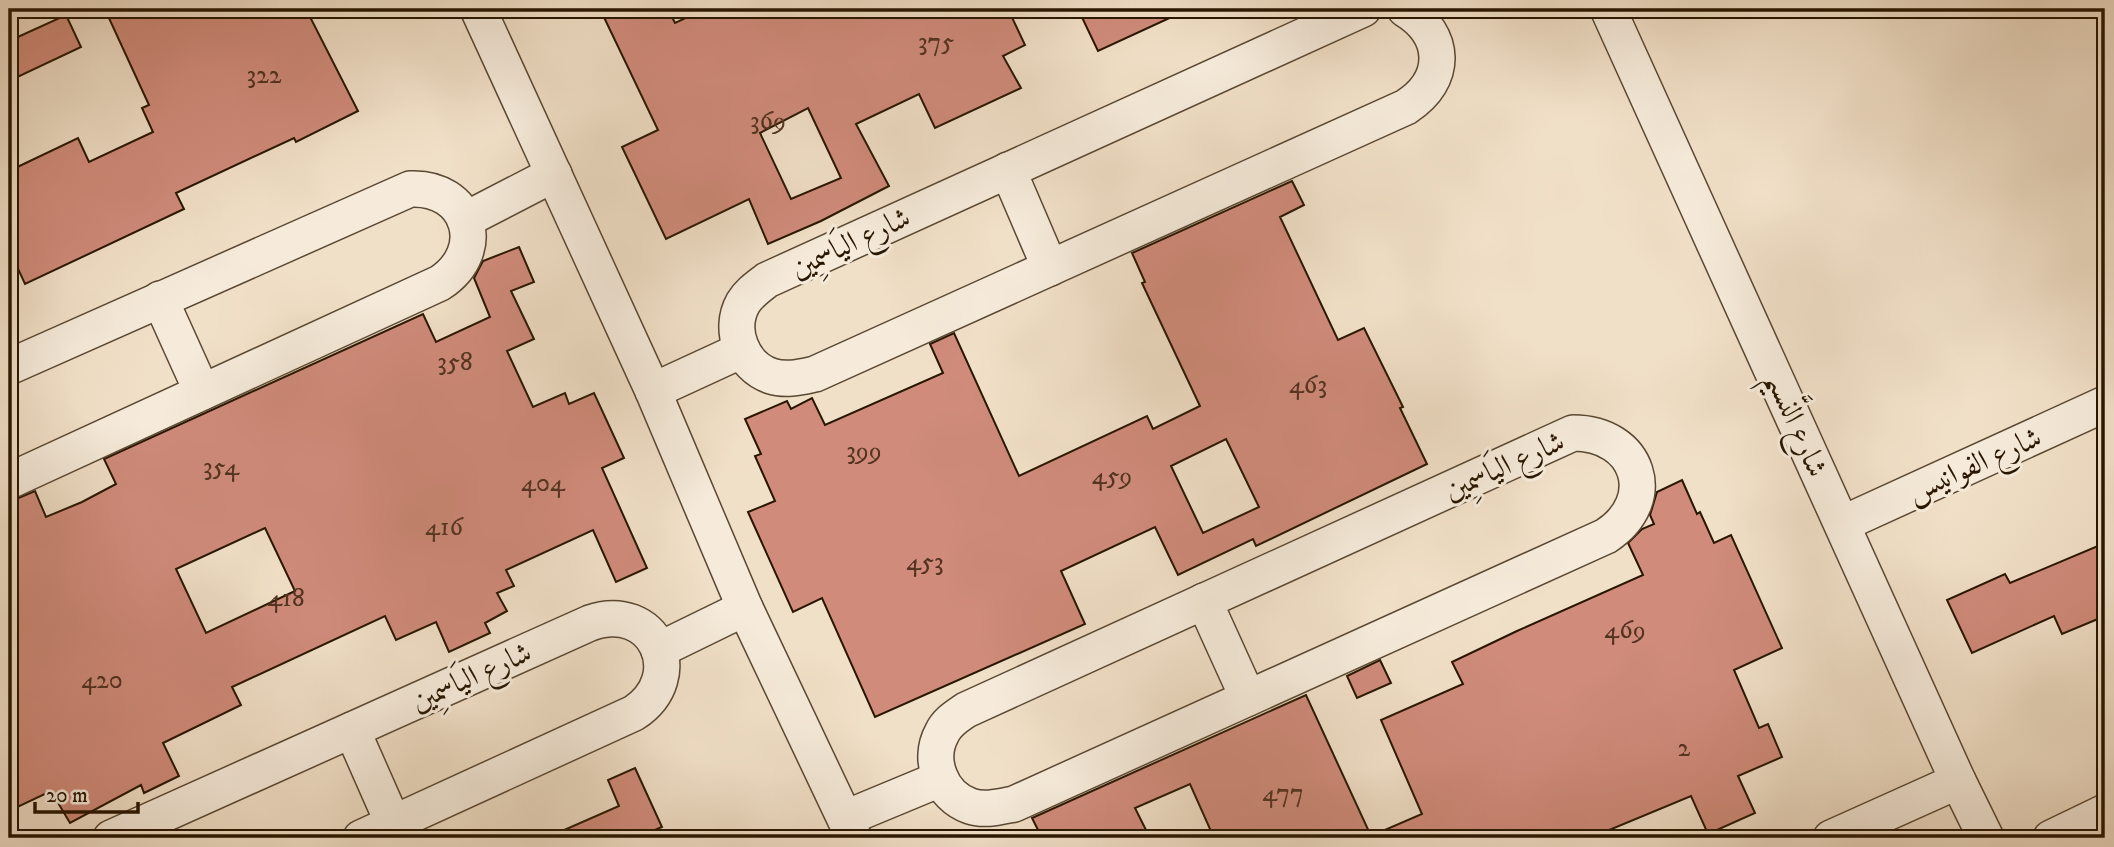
<svg xmlns="http://www.w3.org/2000/svg" width="2114" height="847" viewBox="0 0 2114 847" font-family="'IM FELL DW Pica',Amiri,serif">
  <rect width="100%" height="100%" fill="#f1e0c8"/>
  <filter id="stains"><feTurbulence type="fractalNoise" baseFrequency=".00286" numOctaves="4"/><feColorMatrix values="0 0 0 0 .2 0 0 0 0 .09 0 0 0 0 .02 0 0 0 .5 -.17"/></filter>
  <radialGradient id="worn" r=".72"><stop offset=".6" stop-color="#630" stop-opacity="0"/><stop offset="1" stop-color="#630" stop-opacity=".3"/></radialGradient>
  <g fill="#d08b7b" stroke="#281601" stroke-width="2" fill-rule="evenodd">
    <polygon points="123,9 306,9 358,111 296,142 294,138 176,193 184,209 25,284 9,249 9,171 78,138 89,162 153,132 142,108 149,105 108,16"/>
    <path d="M600,9H668L675,23L705,9H1008L1025,45L1003,56L1021,88L935,128L919,94L856,124L889,186L821,221L768,244L749,199L666,239L622,147L658,130ZM808,108L841,178L791,199L760,133Z"/>
    <polygon points="1078,9 1189,9 1098,51"/>
    <polygon points="66,15 81,47 9,81 9,41"/>
    <path d="M1292,181L1304,205L1280,217L1338,340L1364,328L1403,407L1400,408L1427,464L1256,546L1253,539L1178,575L1155,527L1061,571L1085,624L875,717L822,598L793,612L748,512L775,501L755,456L761,454L745,419L787,401L791,409L812,398L825,425L943,373L930,344L954,333L1019,476L1147,416L1153,429L1200,406L1142,283L1145,282L1132,253ZM1226,439L1259,507L1203,533L1171,466Z"/>
    <path d="M519,247L534,282L511,291L534,339L507,351L533,407L565,393L569,404L594,393L624,458L602,468L647,568L616,582L593,530L506,570L514,586L497,593L507,611L485,623L490,633L449,652L436,622L396,640L385,616L232,687L241,705L163,743L179,776L144,793L141,785L70,823L51,791L9,811V502L35,491L46,517L82,502L116,484L104,459L423,314L436,342L490,317L474,278L483,261ZM265,528L295,591L206,633L176,569Z"/>
    <polygon points="1682,480 1697,514 1700,512 1714,543 1731,535 1782,648 1734,670 1759,728 1768,724 1782,757 1738,776 1755,813 1708,834 1691,796 1590,838 1214,838 1190,784 1135,808 1150,838 1042,838 1032,818 1306,695 1371,836 1422,814 1381,720 1463,684 1452,662 1517,631 1643,575 1628,543 1642,529 1654,524 1650,515 1657,492"/>
    <polygon points="2105,543 2105,616 2062,634 2054,616 1972,653 1947,600 2005,574 2010,583"/>
    <polygon points="1380,660 1391,683 1357,698 1347,676"/>
    <polygon points="635,768 662,827 636,838 546,838 619,806 608,780"/>
  </g>
  <g fill="none" stroke-linecap="round" stroke-linejoin="round">
    <g stroke="#5a4833" stroke-width="38">
      <g id="street">
        <polyline points="478,9 653,391 745,608 854,838"/>
        <path d="M1363,9L767,280C758,287 749,293 743,303C728,330 742,366 771,376C786,381 801,377 815,374L1406,107C1448,80 1447,35 1405,9"/>
        <polyline points="1608,9 1958,781 1986,838"/>
        <polyline points="1008,170 1050,268"/>
        <polyline points="465,220 554,174"/>
        <polyline points="160,299 202,392"/>
        <path d="M9,367L410,189C469,186 490,250 440,283L9,481"/>
        <polyline points="653,391 742,350"/>
        <path d="M1573,433C1639,433 1661,500 1606,536L1014,804C999,807 984,811 970,806C941,796 927,760 942,733C947,722 956,717 966,710Z"/>
        <polyline points="1842,524 2105,404"/>
        <polyline points="1204,601 1248,698"/>
        <polyline points="659,650 745,608"/>
        <polyline points="352,730 393,823"/>
        <polyline points="846,818 940,779"/>
        <path d="M111,838L590,623C654,600 690,676 634,713L361,838"/>
        <polyline points="1831,838 1958,781"/>
        <polyline points="2051,838 2105,812"/>
      </g>
    </g>
    <use href="#street" stroke="#f6ebdb" stroke-width="35"/>
  </g>
  <g text-anchor="middle" stroke-width="6" stroke-linejoin="round" paint-order="stroke">
    <g font-size="26" fill="#523320">
      <text x="936" y="50">375</text>
      <text x="264" y="83">322</text>
      <text x="768" y="129">369</text>
      <text x="455" y="370">358</text>
      <text x="1308" y="393">463</text>
      <text x="864" y="459">399</text>
      <text x="221" y="475">354</text>
      <text x="1112" y="484">459</text>
      <text x="543" y="491">404</text>
      <text x="444" y="535">416</text>
      <text x="925" y="570">453</text>
      <text x="286" y="606">418</text>
      <text x="1625" y="638">469</text>
      <text x="102" y="688">420</text>
      <text x="1684" y="756">2</text>
      <text x="1283" y="801">477</text>
    </g>
    <g font-size="30" fill="#281601" stroke="#f6ebdb">
      <text transform="translate(850 242) rotate(-25)" y="10">شارع اليَاسمِين</text>
      <text transform="translate(1797 424) rotate(66)" y="10">شارع النَّسيم</text>
      <text transform="translate(1974 464) rotate(-24)" y="10">شارع الفوانيس</text>
      <text transform="translate(1504 465) rotate(-24)" y="10">شارع اليَاسمِين</text>
      <text transform="translate(471 676) rotate(-24)" y="10">شارع اليَاسمِين</text>
    </g>
  </g>
  <rect width="2114" height="847" fill="none" stroke="#f1e0c8" stroke-width="35"/>
  <rect x="10" y="10" width="2093" height="826" fill="none" stroke="#281601" stroke-width="3.5"/>
  <rect x="18" y="18" width="2079" height="812" fill="none" stroke="#281601" stroke-width="2"/>
  <path d="M35 802v10h103v-10" fill="none" stroke="#281601" stroke-width="3.5"/>
  <text x="46" y="802" font-size="21" fill="#281601" stroke="#f6ebdb" stroke-width="5" paint-order="stroke">20 m</text>
  <rect width="100%" height="100%" filter="url(#stains)"/>
  <rect width="100%" height="100%" fill="url(#worn)"/>
</svg>
